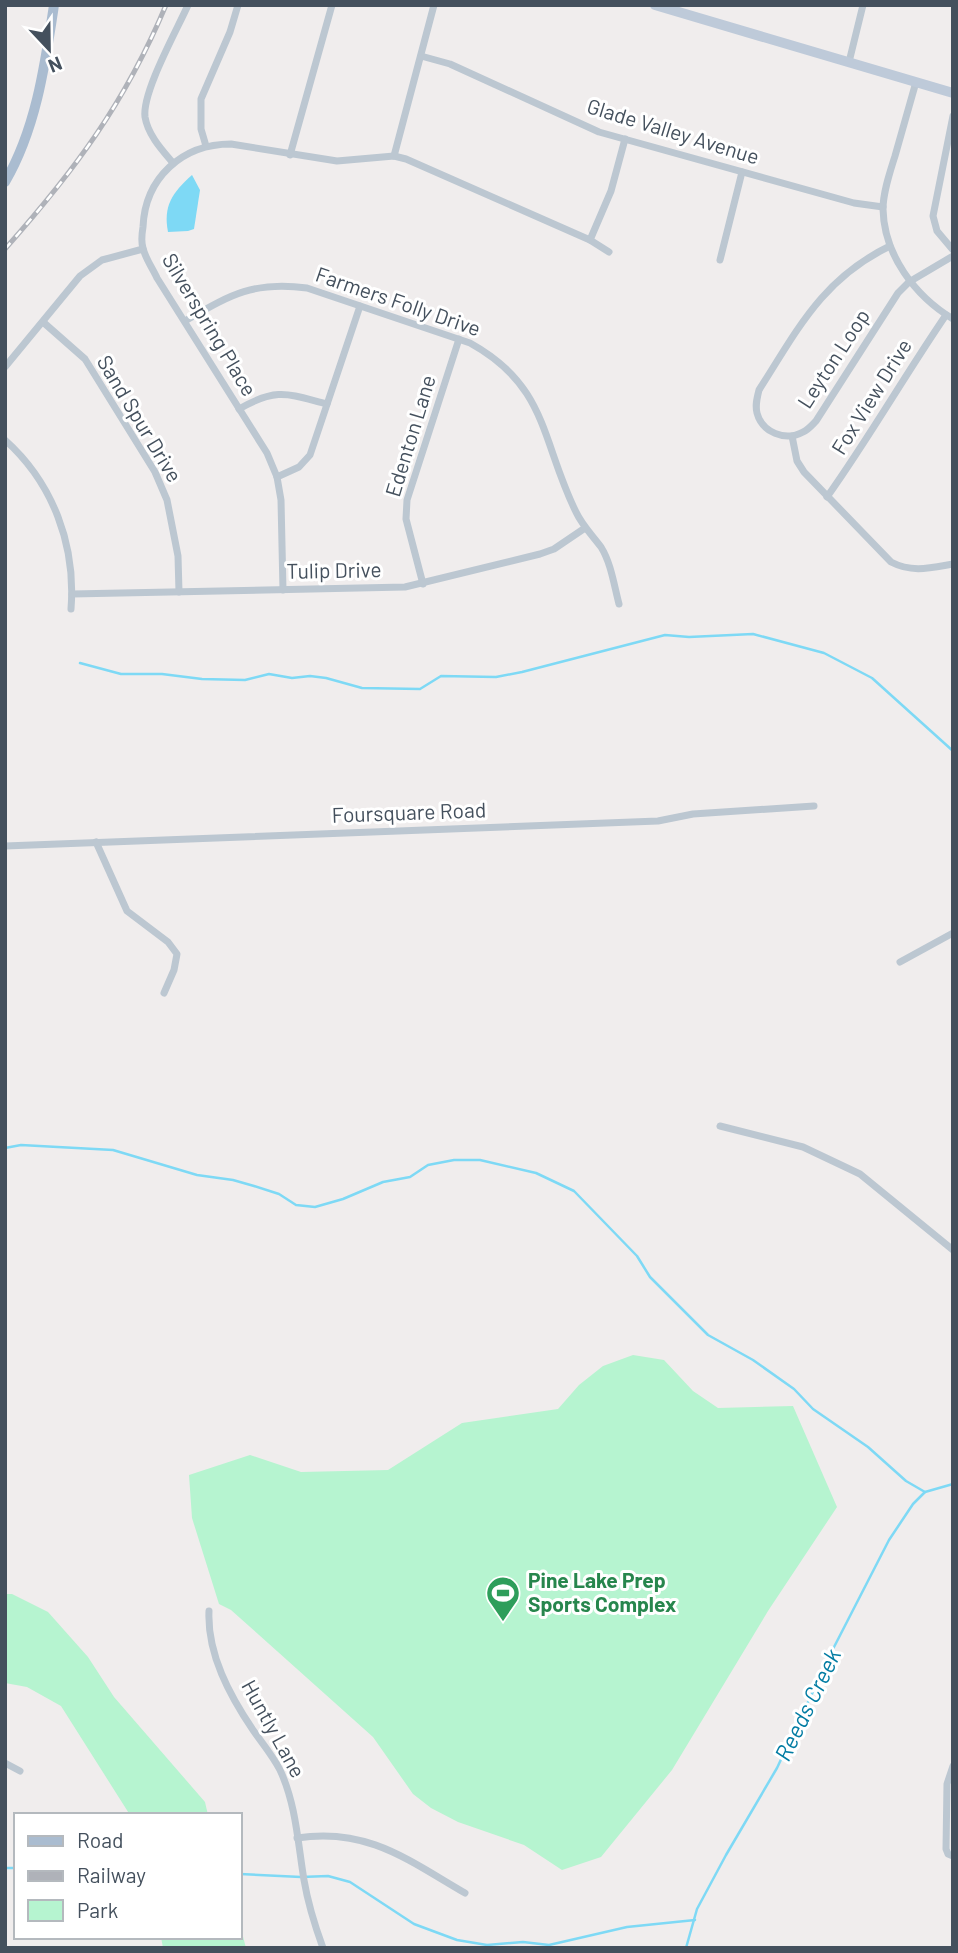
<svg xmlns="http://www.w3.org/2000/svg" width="958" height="1953" viewBox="0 0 958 1953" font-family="Barlow,sans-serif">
  <rect width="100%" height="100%" fill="#f0eded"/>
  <g fill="#b6f4d0">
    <polygon points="633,1355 664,1360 693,1391 718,1408 793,1406 837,1507 768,1611 672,1770 601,1857 562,1870 524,1845 458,1822 431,1808 413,1794 373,1737 231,1610 219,1604 192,1518 189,1475 250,1455 301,1472 388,1470 462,1423 558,1409 579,1385 603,1366"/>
    <polygon points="5,1594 12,1594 48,1612 88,1657 114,1697 205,1802 208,1815 130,1815 61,1706 27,1687 5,1683"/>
    <polygon points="240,1925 246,1948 163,1948 161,1937 240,1937"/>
  </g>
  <path fill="#7ed9f5" d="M192,175L200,190L194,229L188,231L168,232C163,206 172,193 192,175Z"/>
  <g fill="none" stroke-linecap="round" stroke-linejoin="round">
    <g stroke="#7ed9f5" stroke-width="2.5">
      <polyline points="80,663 121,674 162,674 202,679 245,680 269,674 292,678 310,676 326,678 362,688 420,689 441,676 496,677 522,672 665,635 689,637 753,634 824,653 872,678 953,751"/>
      <polyline points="5,1148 21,1145 113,1150 197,1175 233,1180 254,1186 279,1194 296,1205 315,1207 343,1199 383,1182 410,1177 428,1165 454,1160 480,1160 536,1173 574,1191 637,1256 650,1277 708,1335 753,1360 794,1389 813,1409 868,1447 906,1481 925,1492"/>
      <polyline points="5,1868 16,1868"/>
      <polyline points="240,1874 301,1877 328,1876 350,1882 414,1924 457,1940 487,1945 523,1942 549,1945 627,1927 695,1920"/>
      <polyline points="686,1948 697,1909 726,1855 777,1768 833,1649 889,1540 913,1504 925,1492 953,1484"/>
    </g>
    <g stroke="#bcc7d1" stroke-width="7">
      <polyline points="421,56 450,64 599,132 854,203 883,207"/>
      <polyline points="849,62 863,5"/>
      <path d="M916,82C909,107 902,131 895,156C890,172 883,192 883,209C884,255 915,296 953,319"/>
      <polyline points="953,116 933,216 937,231 953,250"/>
      <polyline points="206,146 201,129 201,99 230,32 238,5"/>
      <polyline points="290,155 332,5"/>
      <polyline points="394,156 434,5"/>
      <path d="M173,163C162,150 148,135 145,117C142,92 177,30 188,5"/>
      <polyline points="590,240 611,191 625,139"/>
      <path d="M890,246C822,279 798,329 759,390C757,398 755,405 757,413C762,432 785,442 803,432C808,430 812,425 816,421L898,293L909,282L953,256"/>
      <polyline points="720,260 742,172"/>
      <path d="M185,321C230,295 252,281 307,288L470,343C548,386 541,441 576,512C582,525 592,535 601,547C611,563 614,585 619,604"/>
      <polyline points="43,322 85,359 155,472 167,500 178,556 179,592"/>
      <polyline points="5,367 80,276 102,260 143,249"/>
      <path d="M239,409C277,387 288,394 327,404"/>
      <path d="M792,436L797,461L804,472L891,562C912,573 930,568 953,564"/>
      <path d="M5,440C53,483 76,545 71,609"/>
      <polyline points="277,477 299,467 310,455 360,306"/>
      <path d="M827,497C869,438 905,375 946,315"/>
      <polyline points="423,584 406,519 407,500 459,339"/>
      <path d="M283,590L281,500L277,477L267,453L157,278C153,269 145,258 143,248C141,242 142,233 143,227C145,178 182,144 231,144L337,161L394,156L406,159L590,240L609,252"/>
      <polyline points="72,594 405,587 540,554 554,549 585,528"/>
      <polyline points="96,842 127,911 168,942 177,954 174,970 164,993"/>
      <polyline points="5,846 658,821 693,814 814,806"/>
      <polyline points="900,962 953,933"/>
      <polyline points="720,1126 803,1147 860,1174 953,1250"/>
      <path d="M209,1611C207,1654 230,1696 253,1730C262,1743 273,1756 280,1770C296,1804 298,1844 304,1880C308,1904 315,1926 323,1948"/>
      <polyline points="5,1763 20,1771"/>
      <polyline points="953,1766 947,1784 946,1849 948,1854 953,1856"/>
      <path d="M297,1838C367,1827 408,1860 465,1893"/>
    </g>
    <polyline stroke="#becad9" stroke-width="10" points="655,5 953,93"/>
    <path stroke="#aabcd0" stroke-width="10" d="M5,182C36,129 45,65 54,5"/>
    <g stroke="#afb2b9" stroke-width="5">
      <path id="rail" d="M5,249C75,170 125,103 166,5"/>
    </g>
    <use href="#rail" stroke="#fff" stroke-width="2.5" stroke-dasharray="8" stroke-linecap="butt"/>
  </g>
  <defs>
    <g id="stadium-pin" transform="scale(1.75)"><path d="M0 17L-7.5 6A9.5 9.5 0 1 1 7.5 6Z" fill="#2e9e5b" stroke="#fff"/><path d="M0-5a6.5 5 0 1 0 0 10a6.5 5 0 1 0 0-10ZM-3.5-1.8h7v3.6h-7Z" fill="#fff"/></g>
  </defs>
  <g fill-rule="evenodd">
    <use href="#stadium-pin" x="503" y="1593"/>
  </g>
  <g text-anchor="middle" stroke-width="6" stroke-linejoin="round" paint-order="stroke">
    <g font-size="21" fill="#44505d" stroke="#fff">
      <text transform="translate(673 132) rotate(17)" y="7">Glade Valley Avenue</text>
      <text transform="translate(398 302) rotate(19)" y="7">Farmers Folly Drive</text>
      <text transform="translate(209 325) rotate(59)" y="7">Silverspring Place</text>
      <text transform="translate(834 359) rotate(-57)" y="7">Leyton Loop</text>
      <text transform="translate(872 397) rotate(-58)" y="7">Fox View Drive</text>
      <text transform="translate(139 419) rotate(59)" y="7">Sand Spur Drive</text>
      <text transform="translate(411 436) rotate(-73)" y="7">Edenton Lane</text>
      <text transform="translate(334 571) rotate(-1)" y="7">Tulip Drive</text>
      <text transform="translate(409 813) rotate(-2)" y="7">Foursquare Road</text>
      <text transform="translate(273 1729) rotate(61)" y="7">Huntly Lane</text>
    </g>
    <g font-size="21" font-weight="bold" fill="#27864d" stroke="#fff" text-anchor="start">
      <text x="528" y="1588">Pine Lake Prep<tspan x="528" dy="24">Sports Complex</tspan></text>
    </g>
    <g font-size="23" font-style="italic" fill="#027ca3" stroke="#fff">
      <text transform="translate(808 1705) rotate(-64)" y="8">Reeds Creek</text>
    </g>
  </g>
  <rect width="958" height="1953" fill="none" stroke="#44505d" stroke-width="14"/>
  <rect x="14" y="1813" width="228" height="126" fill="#ffffff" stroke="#b4b9be" stroke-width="2"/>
  <rect x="28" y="1836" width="35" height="10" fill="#aabcd0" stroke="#b4b9be" stroke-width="2"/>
  <text x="77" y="1848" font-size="21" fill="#44505d">Road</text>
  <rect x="28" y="1871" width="35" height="10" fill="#afb2b9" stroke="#b4b9be" stroke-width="2"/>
  <text x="77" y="1883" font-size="21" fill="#44505d">Railway</text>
  <rect x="28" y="1900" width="35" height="21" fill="#b6f4d0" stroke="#b4b9be" stroke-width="2"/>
  <text x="77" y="1918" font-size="21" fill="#44505d">Park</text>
  <g transform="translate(49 49) rotate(158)" stroke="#ffffff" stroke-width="5" paint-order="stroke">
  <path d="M0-5L12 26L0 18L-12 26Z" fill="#44505d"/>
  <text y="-10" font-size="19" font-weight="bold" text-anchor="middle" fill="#44505d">N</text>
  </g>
</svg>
